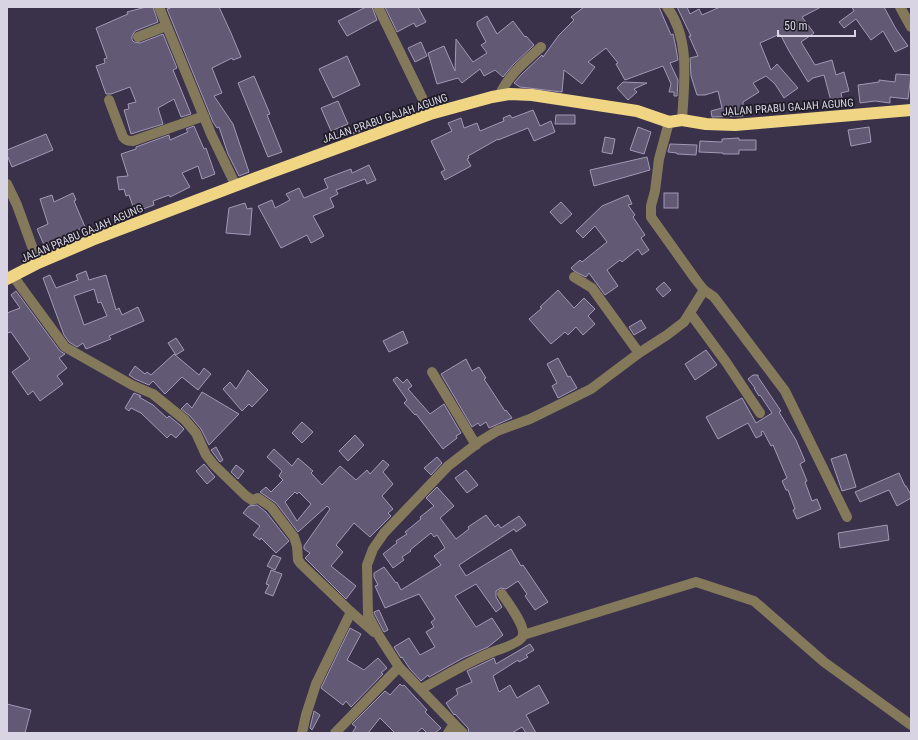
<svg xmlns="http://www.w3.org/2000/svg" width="918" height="740" viewBox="0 0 918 740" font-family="'Roboto Condensed',sans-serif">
  <rect width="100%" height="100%" fill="#3a314a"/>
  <g fill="#625974" stroke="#a299b7" fill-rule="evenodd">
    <polygon points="146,7 153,7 158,22 135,31 132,36 132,40 134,42 140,43 163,34 177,68 173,70 191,114 181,117 174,99 158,108 163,124 131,134 124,110 129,109 128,104 136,102 130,87 111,94 106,94 96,66 105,63 104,59 107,58 96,28 128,14 127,12"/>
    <polygon points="173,7 219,7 231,33 241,57 233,60 232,58 212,68 222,93 214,96 233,124 249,172 239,176 228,154 219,127 217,128 213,122 167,9"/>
    <polygon points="366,7 372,7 377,20 347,36 338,21"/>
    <polygon points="385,7 418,7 426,22 416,27 414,23 397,32"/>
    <polygon points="584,7 659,7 671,35 673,34 676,48 678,60 670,63 678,80 677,96 674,96 674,92 669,92 671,84 663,66 625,80 616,64 618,63 606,48 588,62 595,67 582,84 564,70 562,92 520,87 514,83 522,74 542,55 543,57 559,35 574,20 571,17"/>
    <polygon points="677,7 687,7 690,14 699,9 702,15 720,7 821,7 802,17 814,33 801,42 815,65 832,60 836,75 844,72 849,91 841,93 842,98 831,101 824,75 813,78 808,82 789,51 780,34 760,43 771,70 777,64 798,88 784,98 775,84 766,76 753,83 759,92 743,102 743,116 712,117 711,111 722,108 718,91 705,95 697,95 691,76 690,58 698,56 689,36 691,36"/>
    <polygon points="852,7 884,7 896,29 908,46 895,52 883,31 871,40 856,19 844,28 839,22 854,11"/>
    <polygon points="487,16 497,34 513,21 525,37 526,36 534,45 513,65 503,77 495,70 484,76 480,69 462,83 458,78 437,84 428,53 444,46 455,71 456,39 473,62 487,53 481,45 486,42 477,25 477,22"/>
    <polygon points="421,42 427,56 415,62 408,48"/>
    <polygon points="347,56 360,85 333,98 319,69"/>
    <polygon points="896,74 911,75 908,99 890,97 890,103 875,101 860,103 858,85 879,82 879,80 895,82"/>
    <polygon points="254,76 270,114 267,115 282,152 268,157 238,83"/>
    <polygon points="623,82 647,83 634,89 637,92 628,100 617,88"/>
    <polygon points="338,101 348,124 331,131 321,108"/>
    <polygon points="533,110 540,126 551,121 555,132 534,141 528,128 498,140 498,139 468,156 469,158 467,159 471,166 445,180 441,172 445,170 431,141 452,131 448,123 461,118 464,128 477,123 480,131 504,121 503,118 510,115 512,118"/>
    <polygon points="556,115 575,115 575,124 555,124"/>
    <polygon points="382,122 383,123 350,135 350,134"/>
    <polygon points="194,126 204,149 206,148 215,174 202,179 198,166 182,173 190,187 170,197 169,195 153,201 154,205 135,212 129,195 126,196 124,189 119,190 117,177 128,176 121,154 136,149 136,147 169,135 170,140 188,132 186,129"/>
    <polygon points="638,127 651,132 644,154 630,150"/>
    <polygon points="869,127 871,142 851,146 848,130"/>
    <polygon points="46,134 53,150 12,167 7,155 7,150"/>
    <polygon points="605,137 615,139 612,154 602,152"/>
    <polygon points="739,138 739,140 756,140 756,150 739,150 739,154 723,154 723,153 699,152 700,141 722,142 722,139"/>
    <polygon points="670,144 697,145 696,155 677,154 677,153 668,152"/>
    <polygon points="647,157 650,170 594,186 590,170"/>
    <polygon points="369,165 376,180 367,184 365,179 336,190 338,194 330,198 334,207 313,216 324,236 311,243 307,235 281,248 258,206 272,200 275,208 290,200 286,194 299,188 304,198 328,188 324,179 351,169 352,173"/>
    <polygon points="73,193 76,200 74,201 85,227 65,235 66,238 45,247 37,229 48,224 40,199 52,195 54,202"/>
    <rect x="664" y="193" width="14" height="15"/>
    <polygon points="628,195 632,204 628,205 635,215 633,217 645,235 641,238 649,250 642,255 638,249 622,262 620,260 607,270 618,286 605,295 589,273 586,277 574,271 571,268 580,260 582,262 607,242 595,226 583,238 576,231 602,206"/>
    <polygon points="561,202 572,214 561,224 550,212"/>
    <polygon points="245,203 247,209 252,208 250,235 226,233 229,208"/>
    <path d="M86,271L89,280L106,275L116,310L119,308L122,315L138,307L144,321L109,336L111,339L86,349L83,343L77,347L69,342L64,335L43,278L50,275L56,288L78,280L76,275ZM94,289L98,303L101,302L107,316L84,325L74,296Z"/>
    <polygon points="664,282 671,290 663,297 656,289"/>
    <polygon points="558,290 574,308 584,298 595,309 588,316 595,324 583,335 576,327 568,335 565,332 551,344 529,319 542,308 540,307"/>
    <polygon points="16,291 60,351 65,354 59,358 67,368 57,376 63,384 40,401 33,391 28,395 12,372 30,359 11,332 7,333 7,313 20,308 11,295"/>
    <polygon points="641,320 646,328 634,335 629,327"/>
    <polygon points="403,331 408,343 389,352 383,341"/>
    <polygon points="176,338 184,350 176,355 168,343"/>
    <polygon points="706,350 717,365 695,380 685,364"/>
    <polygon points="174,354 199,375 204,368 211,374 198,390 182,377 165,394 153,381 149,385 135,379 129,375 135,366 145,374 147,372 151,375"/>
    <polygon points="558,358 568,377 570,376 577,388 558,398 552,386 557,383 547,364"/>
    <polygon points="466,359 472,371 479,367 486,378 484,379 505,411 506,410 512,418 489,428 486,422 480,426 478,423 472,427 441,374"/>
    <polygon points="248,370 268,390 252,407 249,404 242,411 223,389 230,382 236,389"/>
    <polygon points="753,375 758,375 758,377 781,411 779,412 796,440 805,461 800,464 807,481 805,482 812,501 817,499 821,509 797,519 793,510 795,509 788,490 786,490 782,481 787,478 773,445 771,446 763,431 761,432 762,435 756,438 748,423 718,439 706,417 742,398 756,423 772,413 760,395 759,396 754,388 755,388 748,379"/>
    <polygon points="397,377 403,383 407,379 412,386 408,389 430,414 444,404 461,433 456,436 457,438 443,449 416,414 415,415 404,403 407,400 393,380"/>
    <polygon points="202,392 239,414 209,445 201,429 190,416 181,409 187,403 192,408"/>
    <polygon points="134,393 141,396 139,397 153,405 167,418 169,416 180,425 184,429 176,438 171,434 167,438 141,413 131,408 129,411 125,408"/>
    <polygon points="302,422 313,432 302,443 292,433"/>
    <polygon points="355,435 364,445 348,461 339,451"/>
    <polygon points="216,447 223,460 220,462 211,450"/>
    <path d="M274,449L292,466L298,458L313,471L311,473L322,485L340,466L356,480L367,470L370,474L383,460L389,465L383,472L393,484L382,496L393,509L388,513L391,516L370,537L354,523L336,545L343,552L331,566L356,586L346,599L305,558L310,553L304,549V546L330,509L327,506L298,532L276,503L260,492L266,487L271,492L283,480L279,476L282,471L267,457ZM295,492L297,494L299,492L311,504L297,521L285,502Z"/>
    <polygon points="846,454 856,487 842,491 831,459"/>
    <polygon points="437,457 442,463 431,475 424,468"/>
    <polygon points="204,464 215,477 207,484 196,471"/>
    <polygon points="236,465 244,471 238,479 231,472"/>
    <polygon points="466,470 478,485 467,493 455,478"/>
    <polygon points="899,473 905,486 906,486 911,495 911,498 897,506 889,490 860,502 855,492"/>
    <polygon points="437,487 454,506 440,518 456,539 469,529 468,527 486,515 495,527 498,524 501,528 519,516 526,525 516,532 514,529 459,565 466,576 511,549 521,566 523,565 548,602 535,610 525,596 527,594 518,581 506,589 501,588 496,591 496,597 502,607 496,612 476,584 455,596 476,627 492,618 503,635 488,647 463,658 429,677 428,675 421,681 410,669 402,657 401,658 394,647 409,638 420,655 435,647 426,632 434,627 431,622 435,619 419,594 385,608 375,586 378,585 374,577 374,573 384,567 396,583 397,582 401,590 441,565 434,556 445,548 437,535 434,537 431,533 410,550 411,551 402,557 404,560 393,568 383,554 397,543 396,541 407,534 405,532 421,519 420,517 434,506 426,498"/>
    <polygon points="257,505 266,512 288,540 289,541 276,553 261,538 260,540 253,535 260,526 243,513 249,506"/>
    <polygon points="887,525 889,540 840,548 838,533"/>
    <polygon points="273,555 281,558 275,570 267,566"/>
    <polygon points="271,570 282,574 273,596 265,593 269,585 266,584"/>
    <polygon points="379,610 388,630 384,632 374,613 374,612"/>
    <polygon points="350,628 361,634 347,660 364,670 378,658 387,668 381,673 383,674 351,707 346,701 343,705 321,688"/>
    <polygon points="530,644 534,650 526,655 528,657 519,662 518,660 493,676 499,692 510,685 517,698 539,685 549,703 526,715 536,733 526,733 522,727 512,733 469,733 468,728 455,714 454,715 446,703 458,694 456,689 472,682 467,671 494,658 496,664"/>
    <polygon points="400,684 402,686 404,685 427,710 425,712 441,728 435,733 427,733 422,728 416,733 395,733 380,718 368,733 352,733 356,727 352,724 385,691 390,695"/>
    <polygon points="7,704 31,710 25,733 7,733"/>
    <polygon points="314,711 320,715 312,730 310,728"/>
  </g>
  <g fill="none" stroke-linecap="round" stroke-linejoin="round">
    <g stroke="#84795b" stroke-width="10">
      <polyline points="159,7 211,134 236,186"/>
      <polyline points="378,7 430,114"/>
      <path d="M667,7C691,39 684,84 682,120"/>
      <polyline points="900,7 911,27"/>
      <polyline points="138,37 166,26"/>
      <path d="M499,96C509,74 524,63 541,47"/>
      <path d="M109,100L123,137C126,141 129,141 133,141L204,116"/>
      <polyline points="7,184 17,205 38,263"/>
      <polyline points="13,276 65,347 132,385 153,394 185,420 196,433 206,455 214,465 246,496 252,500 258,498 271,507 294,537 297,546 298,560 301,564 351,612 374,632"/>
      <polyline points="574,277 592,288 639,353"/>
      <polyline points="704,290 714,297 785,391 847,517"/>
      <polyline points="690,313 726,362 760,413"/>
      <polyline points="432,372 476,445"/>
      <polyline points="523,635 696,582 754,601 824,662 911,725"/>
      <path d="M421,689C445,676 469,661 495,651C501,649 522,642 523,635C525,625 508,603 502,594"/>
      <polyline points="454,724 463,733"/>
      <polyline points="302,733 306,715 316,684 351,612"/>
      <polyline points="335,733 399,667"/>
      <polyline points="448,733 454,724 399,667 379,636 368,615 367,565 373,549 384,533 448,466 479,442 497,431 530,419 591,389 639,353 667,335 684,322 704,290 696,280 651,217 651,206 655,191 659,159 669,122"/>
    </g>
    <polyline stroke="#f0d585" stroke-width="12" points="7,279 38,263 92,240 261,176 430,114 492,97 510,94 532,95 637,111 669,122 682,120 706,124 735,125 759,123 911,110"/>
  </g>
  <g text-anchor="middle" stroke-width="3.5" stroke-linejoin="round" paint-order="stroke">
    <g font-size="11" fill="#d8d4e3" stroke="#1f1c27">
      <text transform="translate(788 107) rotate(-4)" y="4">JALAN PRABU GAJAH AGUNG</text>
      <text transform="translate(385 118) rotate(-19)" y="4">JALAN PRABU GAJAH AGUNG</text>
      <text transform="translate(82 233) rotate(-23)" y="4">JALAN PRABU GAJAH AGUNG</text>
    </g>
  </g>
  <rect width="918" height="740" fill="none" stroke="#d8d4e3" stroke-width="16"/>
  <path d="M778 30v6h77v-6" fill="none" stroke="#d8d4e3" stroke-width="2"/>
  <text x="784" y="30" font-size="12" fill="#d8d4e3" stroke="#1f1c27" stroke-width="3" paint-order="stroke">50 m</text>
</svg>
